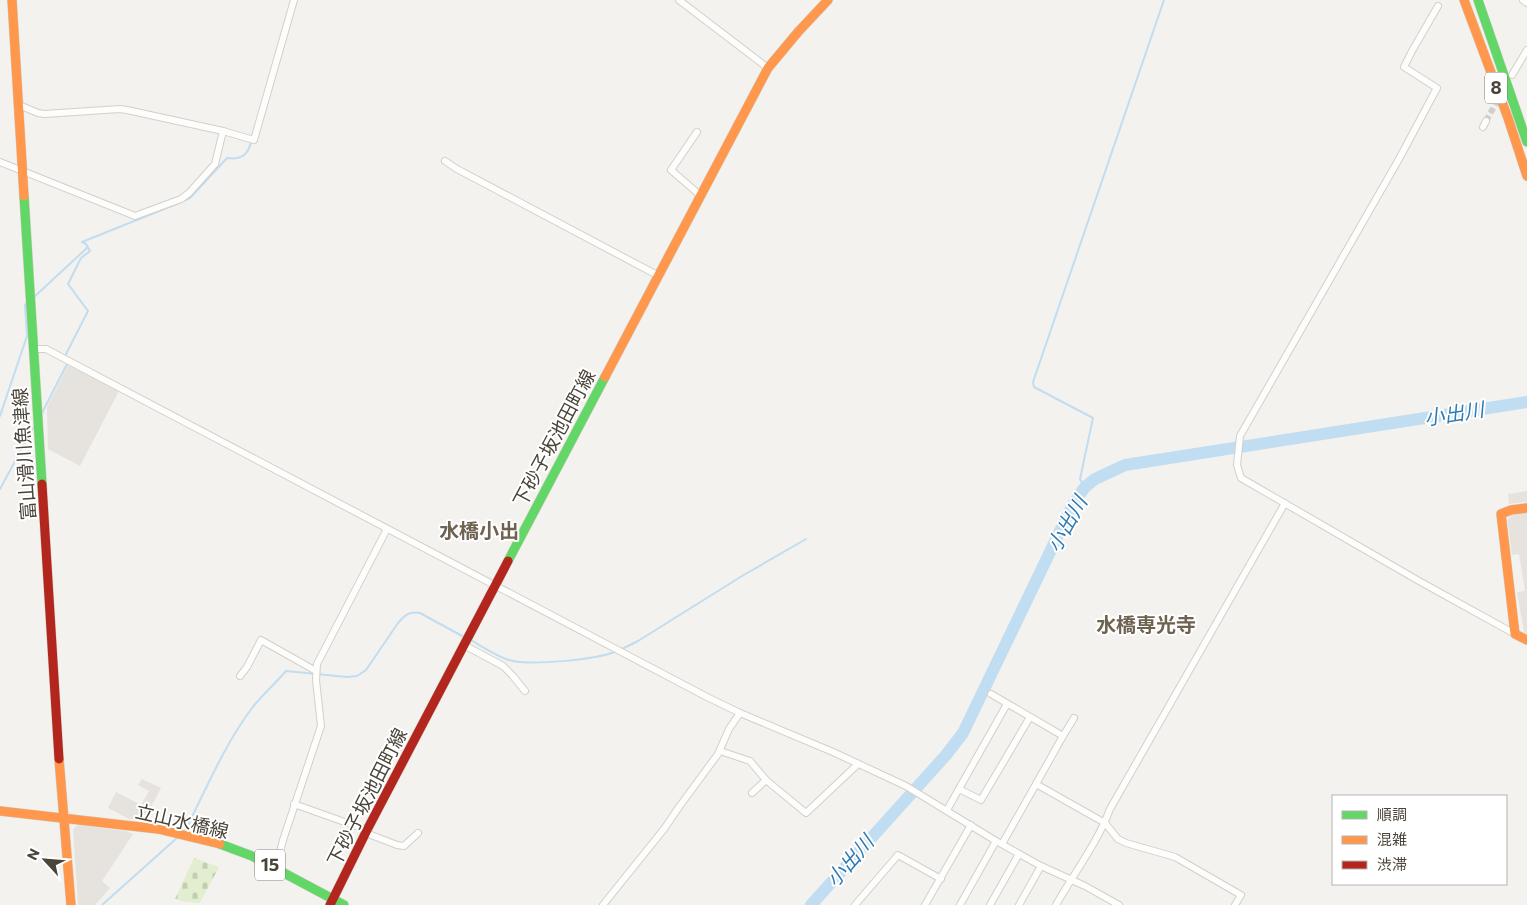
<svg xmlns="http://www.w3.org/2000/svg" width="1527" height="905" viewBox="0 0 1527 905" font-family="Commissioner,'Noto Sans JP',sans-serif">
  <defs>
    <pattern id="cemetery-stones" width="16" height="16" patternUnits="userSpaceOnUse" patternTransform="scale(1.25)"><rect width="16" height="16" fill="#e1eecf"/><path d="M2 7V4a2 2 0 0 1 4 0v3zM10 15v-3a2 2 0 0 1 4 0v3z" fill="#c3cdb2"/></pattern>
  </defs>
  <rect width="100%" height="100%" fill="#f4f2ee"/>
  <polygon fill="#e6e2de" points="68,365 119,391 80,466 48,449 47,407"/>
  <polygon fill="url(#cemetery-stones)" points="194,858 219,867 200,903 186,902 175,899"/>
  <g fill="#e6e3df">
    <polygon points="1527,491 1527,502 1509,504 1508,494"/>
    <polygon points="1527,512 1527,634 1524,632 1517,592 1525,591 1519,554 1512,555 1507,520 1512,515"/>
    <polygon points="142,779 161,788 144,820 129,819 108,808 116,792 141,805 149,791 138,785"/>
    <polygon points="79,825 126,831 133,834 102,881 110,888 95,905 78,905 73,829"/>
  </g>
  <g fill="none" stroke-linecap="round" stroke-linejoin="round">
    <g stroke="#c0ddf1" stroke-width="2">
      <path d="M183,201L190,198L227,158C241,160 248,155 251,142"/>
      <polyline points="33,298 88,247"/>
      <polyline points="66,357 66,354 88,311 68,284 81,258 90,251 86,244 82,242 179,203"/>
      <polyline points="42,413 67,364 66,361"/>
      <polyline points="0,416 27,336 25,305 27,303"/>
      <polyline points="1085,487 1080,479 1093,418 1034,387 1033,382 1164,0"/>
      <polyline points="0,489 34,426"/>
      <path d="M471,640C483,647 496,656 509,660C530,666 596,660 617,651"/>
      <polyline points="622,649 638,641 742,576 806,539"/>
      <path d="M185,830L187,827C207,787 225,744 252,708C262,695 275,684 286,671L347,677L357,676L366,670L398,623C405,615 409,611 420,613L464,637"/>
      <polyline points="102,905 178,837"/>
    </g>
    <polyline stroke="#c0ddf1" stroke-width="12" points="811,905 946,755 963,733 1073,504 1085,487 1095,479 1125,465 1527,402"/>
    <polyline stroke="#d2cfca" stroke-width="6" stroke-dasharray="6 3" stroke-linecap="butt" points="1486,121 1500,96"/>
    <g stroke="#d2d0cb" stroke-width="8">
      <g id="street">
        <polyline points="679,0 768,68"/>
        <polyline points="1523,0 1527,3"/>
        <polyline points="1438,6 1412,51 1404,67 1437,88 1399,159 1240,436 1237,465 1241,478 1419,581 1515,634"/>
        <polyline points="1512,75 1527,50"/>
        <polyline points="19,105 38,113 44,114 120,109 127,110 223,131 254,140 294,0"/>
        <polyline points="1483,127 1486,121"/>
        <polyline points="697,132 671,170 701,196"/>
        <polyline points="445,161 457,169 659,276"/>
        <polyline points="0,162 135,216 181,199 189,193 215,164 223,131"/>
        <polyline points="34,349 46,349 707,697 740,713 833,752 906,786 996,841 1041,866 1085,886 1119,905"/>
        <polyline points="464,645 503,666 512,675 525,691"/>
        <polyline points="240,676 247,667 261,640 316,671"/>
        <polyline points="991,694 1063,736 1074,718"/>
        <polyline points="1063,736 1036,784 1105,823 1118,839 1126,843 1175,857 1241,895 1235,905"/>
        <polyline points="720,751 750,761 766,780 752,793"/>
        <polyline points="766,780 806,813 858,764"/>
        <polyline points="959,789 981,800 1030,717"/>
        <polyline points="294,804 367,830"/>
        <polyline points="947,810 1007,704"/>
        <polyline points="366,833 397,845 404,846 418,833"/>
        <polyline points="1002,844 1036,784"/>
        <polyline points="276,868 283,840 321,726 316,680 317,664 387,529"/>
        <polyline points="603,905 664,829 679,807 718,754 729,729 740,713"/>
        <polyline points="855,905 898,855 941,879"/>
        <polyline points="925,905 971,825"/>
        <polyline points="960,905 996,841"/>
        <polyline points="990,905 1019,854"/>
        <polyline points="1019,905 1041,866"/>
        <path d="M1056,905C1074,873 1097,844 1110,809L1285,503"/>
      </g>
    </g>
    <g stroke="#d3cfc5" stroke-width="10">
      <g id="fast">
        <polyline points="1478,0 1527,142"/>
        <polyline points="24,196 42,484"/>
        <polyline points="508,561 605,377"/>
        <polyline points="220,844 252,856 344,905"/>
      </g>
    </g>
    <g stroke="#d3cfc5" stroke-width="10">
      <g id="slow">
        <polyline points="12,0 24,196"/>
        <polyline points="1464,0 1508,118 1527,176"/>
        <polyline points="605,377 768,68 798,32 828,0"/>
        <polyline points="1527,508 1511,510 1501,514 1515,634 1527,640"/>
        <polyline points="59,759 71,905"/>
        <polyline points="0,811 158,829 220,844"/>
      </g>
    </g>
    <g stroke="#d3cfc5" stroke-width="10">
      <g id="jam">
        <polyline points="42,484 59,759"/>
        <polyline points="330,905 367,830 508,561"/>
      </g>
    </g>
    <use href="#street" stroke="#fdfdfc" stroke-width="6"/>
    <use href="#fast" stroke="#63d668" stroke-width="9"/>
    <use href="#slow" stroke="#ff974d" stroke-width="9"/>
    <use href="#jam" stroke="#b3261e" stroke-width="9"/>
  </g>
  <g text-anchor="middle" stroke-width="4" stroke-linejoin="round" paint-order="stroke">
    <g fill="#fff" stroke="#817c74" stroke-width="1">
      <rect x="1485" y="72.5" width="22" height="31" rx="4"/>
      <rect x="255" y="849.5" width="30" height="31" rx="4"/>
    </g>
    <g font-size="18" font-weight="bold" fill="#4b4439">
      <text x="1496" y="94">8</text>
      <text x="270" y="871">15</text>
    </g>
    <g font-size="19" fill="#4b4439" stroke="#fff">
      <text transform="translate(554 438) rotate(-62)" y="7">下砂子坂池田町線</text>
      <text transform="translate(24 454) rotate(-94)" y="7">富山滑川魚津線</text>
      <text transform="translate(367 797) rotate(-63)" y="7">下砂子坂池田町線</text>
      <text transform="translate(182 821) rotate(13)" y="7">立山水橋線</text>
    </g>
    <g font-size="20" font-style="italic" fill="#2e7ab2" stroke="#fff">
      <text transform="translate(1454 414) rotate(-9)" y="7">小出川</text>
      <text transform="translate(1067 524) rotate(-61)" y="7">小出川</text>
      <text transform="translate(850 861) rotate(-49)" y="7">小出川</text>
    </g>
    <g font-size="20" font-weight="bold" fill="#6e6250" stroke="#fff">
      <text x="479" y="538">水橋小出</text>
      <text x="1146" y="632">水橋専光寺</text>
    </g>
  </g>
  <rect x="1332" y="795" width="175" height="90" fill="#ffffff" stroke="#b7b4b0"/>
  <rect x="1342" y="811" width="25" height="8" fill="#63d668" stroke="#b7b4b0"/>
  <text x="1377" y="820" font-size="15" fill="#4b4439">順調</text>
  <rect x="1342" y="836" width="25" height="8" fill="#ff974d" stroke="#b7b4b0"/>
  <text x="1377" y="845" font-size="15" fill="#4b4439">混雑</text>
  <rect x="1342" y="861" width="25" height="8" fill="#b3261e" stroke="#b7b4b0"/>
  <text x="1377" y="870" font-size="15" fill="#4b4439">渋滞</text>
  <g transform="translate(45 860) rotate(296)" stroke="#ffffff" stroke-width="4" paint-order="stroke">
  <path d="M0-4L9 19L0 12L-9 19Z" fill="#4b4439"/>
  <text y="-8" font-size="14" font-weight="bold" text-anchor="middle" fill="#4b4439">N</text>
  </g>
</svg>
